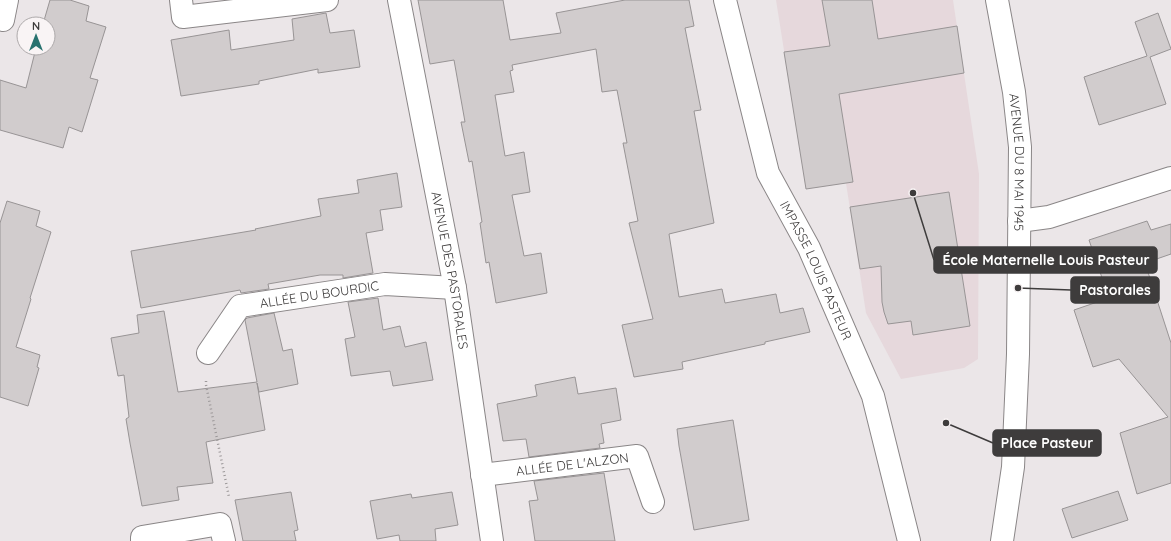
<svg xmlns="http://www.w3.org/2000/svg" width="1171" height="541" viewBox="0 0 1171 541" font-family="Quicksand,sans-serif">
  <rect width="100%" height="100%" fill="#ebe6e8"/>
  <polygon fill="#e6d8dc" points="776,0 953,0 979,174 978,359 964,368 901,379 866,313 846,183 806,189"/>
  <g fill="#d1cccd" stroke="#989495">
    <polygon points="50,0 70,0 89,6 86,21 106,27 90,78 98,80 82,132 69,127 63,148 0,130 0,80 26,88 36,48 48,48 48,24 43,24"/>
    <polygon points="418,0 503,0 510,40 561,33 556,13 625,0 689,0 694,26 685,28 701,110 694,111 714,223 669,234 679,297 722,289 725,303 776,294 780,313 803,308 810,332 765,342 765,344 682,362 683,369 634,377 622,325 653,319 629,223 638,221 623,143 627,143 617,90 602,92 596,49 512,65 513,70 510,71 514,92 495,95 505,156 524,152 530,192 512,195 524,256 541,253 547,293 496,303 489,262 486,263 480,223 482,222 472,161 469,162 461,122 465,122 454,60 430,64"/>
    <polygon points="822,0 872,0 878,39 957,26 964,73 839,94 853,182 806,189 784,52 830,46"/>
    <polygon points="326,13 330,33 354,30 360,67 318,73 318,69 259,81 259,84 181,96 171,40 229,30 231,50 294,40 292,19"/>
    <polygon points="1158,13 1171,49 1150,57 1166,104 1099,125 1084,77 1147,56 1135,22"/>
    <polygon points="397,173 402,207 380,210 383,230 366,233 373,273 343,278 343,275 320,275 268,284 269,289 241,293 240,290 141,308 131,251 256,230 255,229 321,216 318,199 359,193 357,180"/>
    <polygon points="949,192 970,326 913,335 911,321 888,324 884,312 882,302 881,266 860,269 850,207"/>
    <polygon points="7,201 40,211 36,226 51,232 30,298 31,299 16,347 40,355 37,367 39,368 28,406 0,397 0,223"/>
    <polygon points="1147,221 1151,230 1171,224 1171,254 1145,263 1171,343 1171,483 1137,494 1120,433 1168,417 1119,359 1093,367 1074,310 1109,298 1089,240"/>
    <polygon points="378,298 383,330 400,326 405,347 426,342 433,380 393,386 390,371 351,376 345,339 355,337 348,302"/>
    <polygon points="164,311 178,392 257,382 245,320 247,318 274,313 283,351 292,349 298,384 259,392 257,383 265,430 206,442 213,483 177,487 179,500 142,506 130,443 126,419 129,417 124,375 118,376 111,338 139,333 137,315"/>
    <polygon points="575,377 578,394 616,388 621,420 601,424 604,443 599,444 600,448 529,457 526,439 503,441 497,404 537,396 535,385"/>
    <polygon points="733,420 749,520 694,530 679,446 677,429"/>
    <polygon points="604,473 615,541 535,541 529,501 538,500 534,481"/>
    <polygon points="1118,491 1128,520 1072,538 1062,509"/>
    <polygon points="291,492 298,530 294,531 296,541 243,541 235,500"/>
    <polygon points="452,492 458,525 435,529 436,541 400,541 399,535 377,539 370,501 411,494 412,498"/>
  </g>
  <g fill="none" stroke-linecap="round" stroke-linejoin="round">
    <g stroke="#8a8687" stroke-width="24">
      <g id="minor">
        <polyline points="181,0 183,17 327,0"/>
        <path id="s1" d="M399,0L455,288L492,541"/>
        <path id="s2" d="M725,0L768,173L809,248L873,396L909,541"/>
        <polyline points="3,20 7,0"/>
        <polyline points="1019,221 1049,217 1171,178"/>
        <path id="s3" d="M208,353L240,306L385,284L455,288"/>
        <path id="s4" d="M482,475L637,456L653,502"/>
        <polyline points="142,541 142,537 220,524 224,541"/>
      </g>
    </g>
    <g stroke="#8a8687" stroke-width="24">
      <g id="tertiary">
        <path id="s5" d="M997,0L1014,92L1020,147L1018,354L1013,467L1002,541"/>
      </g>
    </g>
    <polyline stroke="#9d999a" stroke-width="2.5" stroke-dasharray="1 3" stroke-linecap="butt" points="206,381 206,385 229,497"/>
    <use href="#minor" stroke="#fff" stroke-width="22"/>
    <use href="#tertiary" stroke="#fff" stroke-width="22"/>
  </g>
  <g text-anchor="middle" stroke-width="3.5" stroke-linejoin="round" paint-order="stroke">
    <g font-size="13" fill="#3e3c3c" stroke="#f9f4f5">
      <text dy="5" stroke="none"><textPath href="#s5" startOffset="164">AVENUE DU 8 MAI 1945</textPath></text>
      <text dy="5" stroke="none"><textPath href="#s1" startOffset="275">AVENUE DES PASTORALES</textPath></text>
      <text dy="5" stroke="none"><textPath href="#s2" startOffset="287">IMPASSE LOUIS PASTEUR</textPath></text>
      <text dy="5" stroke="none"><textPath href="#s3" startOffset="137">ALLÉE DU BOURDIC</textPath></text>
      <text dy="5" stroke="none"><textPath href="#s4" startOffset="91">ALLÉE DE L'ALZON</textPath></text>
    </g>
  </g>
  <path fill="none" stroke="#3e3c3c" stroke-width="1.5" d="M913 193L934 260M1018 288L1071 290M946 423L993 443"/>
  <g fill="#3e3c3c" stroke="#f9f4f5" stroke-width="1.5">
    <circle cx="913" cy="193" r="4"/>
    <circle cx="1018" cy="288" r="4"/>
    <circle cx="946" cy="423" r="4"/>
  </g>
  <g fill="#3e3c3c" stroke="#3e3c3c" stroke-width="1.5">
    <rect x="934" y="247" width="223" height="26" rx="4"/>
    <rect x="1071" y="277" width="88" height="26" rx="4"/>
    <rect x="993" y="430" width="108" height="26" rx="4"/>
  </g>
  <g font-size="14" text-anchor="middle" font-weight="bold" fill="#fff">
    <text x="1046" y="265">École Maternelle Louis Pasteur</text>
    <text x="1115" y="295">Pastorales</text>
    <text x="1047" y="448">Place Pasteur</text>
  </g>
  <g transform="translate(36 36)"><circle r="19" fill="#f9f4f5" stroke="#aeaaab"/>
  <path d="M0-3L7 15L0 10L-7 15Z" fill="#28726f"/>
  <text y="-6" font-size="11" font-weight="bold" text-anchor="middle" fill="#3e3c3c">N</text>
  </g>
</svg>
